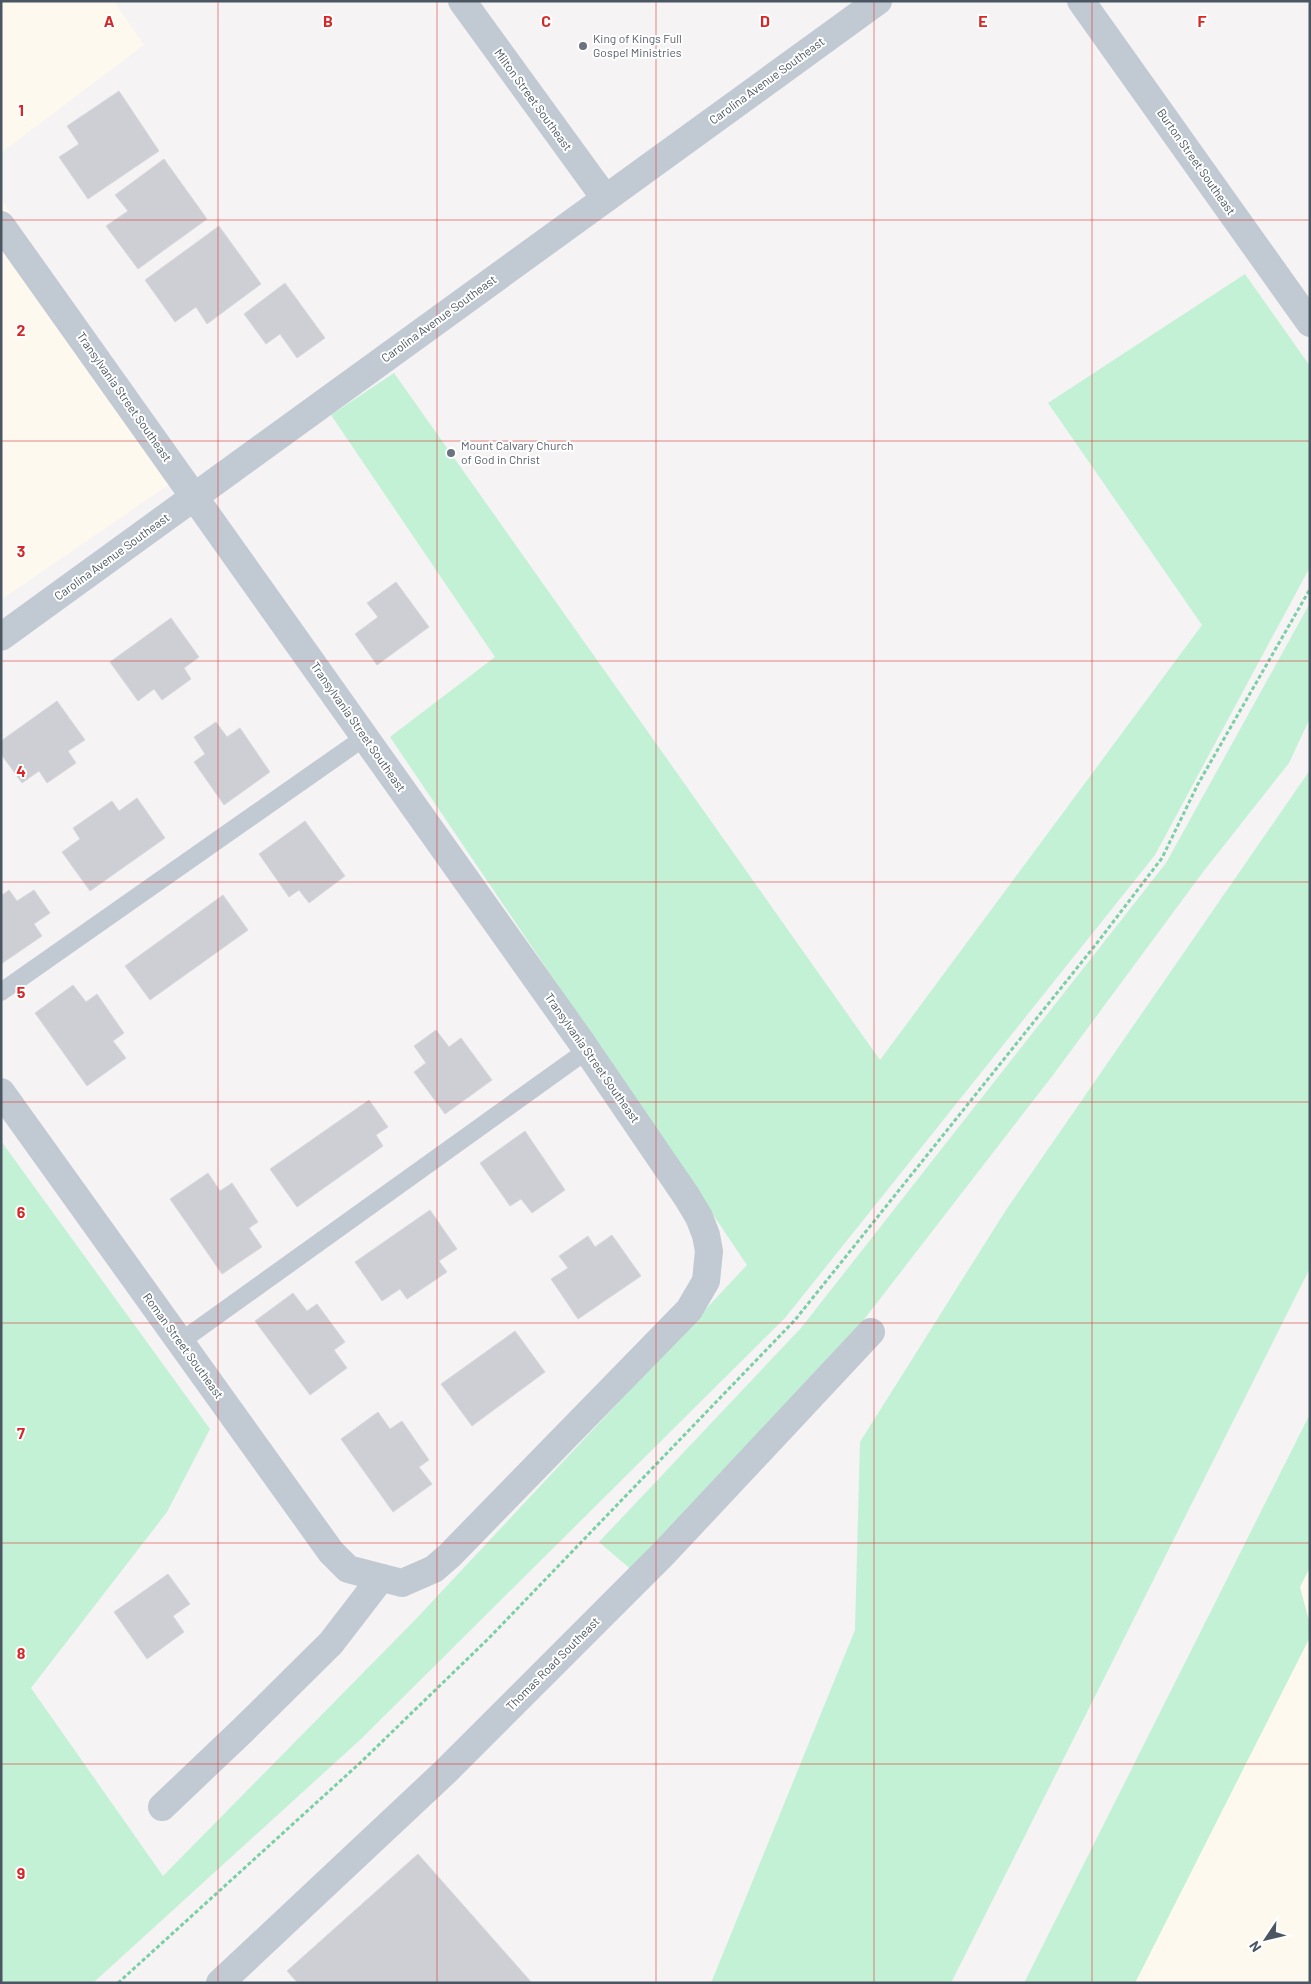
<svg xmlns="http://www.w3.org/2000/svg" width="1311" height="1984" viewBox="0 0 1311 1984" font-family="Barlow,sans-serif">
  <rect width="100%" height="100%" fill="#f5f3f3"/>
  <g fill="#fdf9ef">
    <polygon points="1,1 114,1 144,45 1,153"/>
    <polygon points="1,198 180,477 1,600"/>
    <polygon points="1310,1567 1310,1625 1300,1587"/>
    <polygon points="1310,1637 1310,1983 1135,1983"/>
  </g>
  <g fill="#c3f1d5">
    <polygon points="1245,274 1310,366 1310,567 1155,855 785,1318 361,1739 93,1983 1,1983 1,1141 210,1429 167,1512 31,1688 163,1876 415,1620 747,1265 390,737 495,657 331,415 394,373 880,1060 1202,625 1048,403"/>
    <polygon points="1310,603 1310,718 1289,763 1203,872 1053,1075 835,1357 634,1572 599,1542 801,1328 1166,863"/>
    <polygon points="1310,770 1310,1268 951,1983 711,1983 855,1630 860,1442 1006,1210"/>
    <polygon points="1310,1414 1310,1567 1300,1587 1310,1625 1310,1637 1135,1983 1024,1983"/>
  </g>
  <g fill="#cdcfd5" stroke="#d7d9de">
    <polygon points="119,91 159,151 88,199 59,157 79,144 67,126"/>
    <polygon points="164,159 207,219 138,269 106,226 128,211 115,195"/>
    <polygon points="219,226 261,284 207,324 196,307 175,322 145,280"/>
    <polygon points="285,283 325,338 297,358 280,334 266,344 244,314"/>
    <polygon points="396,582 429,627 377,665 355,634 378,617 367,603"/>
    <polygon points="171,618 199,657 184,668 191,679 162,700 154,689 138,701 110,662"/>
    <polygon points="57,701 85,740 68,751 76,763 47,783 39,771 22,783 1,754 1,741"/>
    <polygon points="216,722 227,737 240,728 270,772 224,805 194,762 205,754 194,737"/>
    <polygon points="137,798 165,838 90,891 62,852 80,839 73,828 112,801 119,811"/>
    <polygon points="305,821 345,876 309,903 299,890 289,897 259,854"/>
    <polygon points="9,890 17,901 34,890 50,913 34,924 42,936 1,964 1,896"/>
    <polygon points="223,895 248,930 150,1000 125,966"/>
    <polygon points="73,985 86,1002 97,994 124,1033 113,1041 126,1058 87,1086 35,1013"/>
    <polygon points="436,1030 449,1047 461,1038 492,1080 445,1114 414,1072 426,1063 414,1046"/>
    <polygon points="369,1100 388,1127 376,1135 383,1146 297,1207 270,1169"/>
    <polygon points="525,1131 565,1190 532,1213 521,1199 510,1206 480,1163"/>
    <polygon points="208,1173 220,1191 232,1183 258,1222 249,1228 262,1247 222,1274 170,1199"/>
    <polygon points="430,1210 457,1249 439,1261 447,1272 407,1299 400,1289 382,1301 355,1262"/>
    <polygon points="612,1235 641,1276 578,1319 551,1279 568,1268 559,1256 588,1236 595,1247"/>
    <polygon points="293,1293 307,1311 317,1304 345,1342 334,1350 347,1368 310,1395 255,1321"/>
    <polygon points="515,1331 545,1372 472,1426 441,1384"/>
    <polygon points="378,1412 390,1429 402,1421 429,1460 419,1467 432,1484 393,1512 341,1439"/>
    <polygon points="168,1574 190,1604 173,1616 184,1632 147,1659 114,1612"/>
    <polygon points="418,1854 532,1983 298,1983 287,1971"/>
  </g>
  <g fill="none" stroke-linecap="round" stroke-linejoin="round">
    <polyline stroke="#7ad0a6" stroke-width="3" stroke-dasharray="4 2.5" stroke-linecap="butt" points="118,1983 360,1763 489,1638 795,1320 1097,943 1162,858 1198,784 1310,589"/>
    <g stroke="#c1cad2" stroke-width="18">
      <polyline points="1,992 365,737"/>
      <polyline points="180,1342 586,1051"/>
    </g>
    <g stroke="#c1cad2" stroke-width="28">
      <polyline points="462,1 605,198"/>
      <polyline points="1,225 582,1043 687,1197 699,1217 706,1235 709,1251 706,1281 689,1310 450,1555 434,1569 402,1583 348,1569 331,1552 1,1092"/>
      <polyline points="1,637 878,1"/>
      <polyline points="162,1807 243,1730 331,1643 381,1578"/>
      <polyline points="220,1983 446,1771 665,1552 871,1332"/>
    </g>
    <polyline stroke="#c1cad2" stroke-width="28" points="1081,1 1310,323"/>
  </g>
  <path fill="none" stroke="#d62828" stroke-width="1" stroke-opacity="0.55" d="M218,1V1983M437,1V1983M656,1V1983M874,1V1983M1092,1V1983M1,220H1310M1,441H1310M1,661H1310M1,882H1310M1,1102H1310M1,1323H1310M1,1543H1310M1,1764H1310"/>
  <g fill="#6b7280" stroke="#fff" stroke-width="2">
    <circle cx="583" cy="46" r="5"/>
    <circle cx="451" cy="453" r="5"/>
  </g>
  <g text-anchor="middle" stroke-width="4" stroke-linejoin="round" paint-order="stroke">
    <g font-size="12" fill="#5b616d" stroke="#fff" text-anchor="start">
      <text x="593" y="43">King of Kings Full<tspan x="593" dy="14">Gospel Ministries</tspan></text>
      <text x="461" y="450">Mount Calvary Church<tspan x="461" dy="14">of God in Christ</tspan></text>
    </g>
    <g font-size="12" fill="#4a5661" stroke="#fff">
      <text transform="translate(767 81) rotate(-36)" y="4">Carolina Avenue Southeast</text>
      <text transform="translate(533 100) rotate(54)" y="4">Milton Street Southeast</text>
      <text transform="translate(1196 162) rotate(55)" y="4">Burton Street Southeast</text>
      <text transform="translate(439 319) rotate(-36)" y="4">Carolina Avenue Southeast</text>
      <text transform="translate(124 397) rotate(55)" y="4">Transylvania Street Southeast</text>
      <text transform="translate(112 557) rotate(-36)" y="4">Carolina Avenue Southeast</text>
      <text transform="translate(358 727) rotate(55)" y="4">Transylvania Street Southeast</text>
      <text transform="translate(592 1058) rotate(55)" y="4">Transylvania Street Southeast</text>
      <text transform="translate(183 1346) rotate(54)" y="4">Roman Street Southeast</text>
      <text transform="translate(553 1664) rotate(-45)" y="4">Thomas Road Southeast</text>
    </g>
  </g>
  <g font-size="16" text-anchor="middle" font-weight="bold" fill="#d62828" stroke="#fff" stroke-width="4" stroke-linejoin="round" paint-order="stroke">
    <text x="109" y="27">A</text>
    <text x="328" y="27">B</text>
    <text x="546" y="27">C</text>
    <text x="765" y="27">D</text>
    <text x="983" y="27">E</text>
    <text x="1202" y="27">F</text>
    <text x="21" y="116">1</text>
    <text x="21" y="336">2</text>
    <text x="21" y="557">3</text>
    <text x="21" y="777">4</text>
    <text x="21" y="998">5</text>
    <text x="21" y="1218">6</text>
    <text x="21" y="1439">7</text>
    <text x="21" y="1659">8</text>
    <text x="21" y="1879">9</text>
  </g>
  <rect width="1311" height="1984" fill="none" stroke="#4a5661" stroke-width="5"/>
  <g transform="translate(1266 1939) rotate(235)" stroke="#ffffff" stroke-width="4" paint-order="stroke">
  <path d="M0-4L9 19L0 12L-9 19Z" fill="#4a5661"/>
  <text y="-8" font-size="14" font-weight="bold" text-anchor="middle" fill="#4a5661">N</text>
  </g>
</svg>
